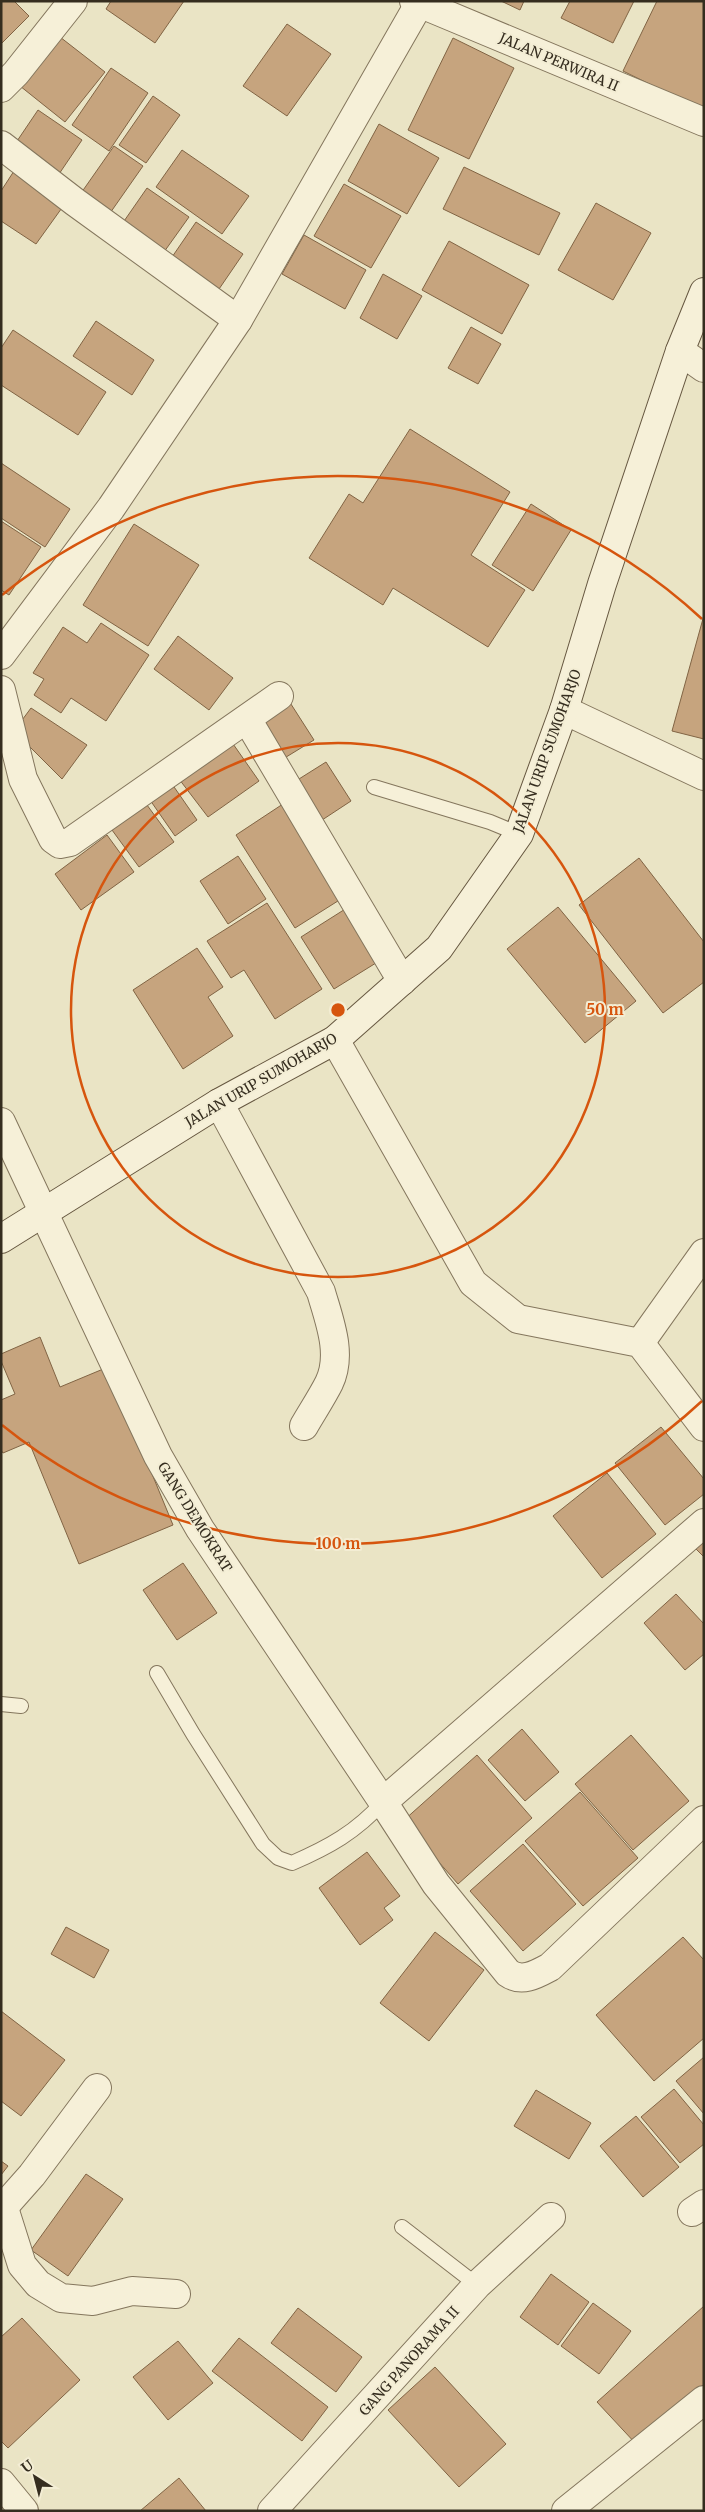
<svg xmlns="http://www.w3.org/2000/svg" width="705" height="2512" viewBox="0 0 705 2512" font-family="Merriweather,serif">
  <rect width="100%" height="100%" fill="#eae4c5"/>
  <g fill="#c6a47e" stroke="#816444">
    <polygon points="1,1 14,1 29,16 1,44"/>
    <polygon points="111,1 184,1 155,43 106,9"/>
    <polygon points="501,1 524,1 520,10"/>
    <polygon points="570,1 634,1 613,43 561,18"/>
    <polygon points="657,1 704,1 704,111 623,71"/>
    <polygon points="287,24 331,54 287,116 243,86"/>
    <polygon points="60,37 105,72 65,122 20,86"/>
    <polygon points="453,38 514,68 469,159 408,130"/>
    <polygon points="111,68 148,93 109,151 72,125"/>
    <polygon points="153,96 180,115 146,163 119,145"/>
    <polygon points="38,110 82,140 57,177 13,147"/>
    <polygon points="379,124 439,158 407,214 348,181"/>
    <polygon points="114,146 143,166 108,216 79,196"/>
    <polygon points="182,150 249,196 222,234 156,187"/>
    <polygon points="464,167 560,213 539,255 443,209"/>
    <polygon points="14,171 64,205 36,244 1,221 1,191"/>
    <polygon points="344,184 401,216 371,268 314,236"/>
    <polygon points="147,188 189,217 164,252 122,224"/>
    <polygon points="596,203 651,233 613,300 558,270"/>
    <polygon points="196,222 243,254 217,292 170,260"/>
    <polygon points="304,235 366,270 345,309 282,274"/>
    <polygon points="449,241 529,285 502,334 422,290"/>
    <polygon points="383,274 422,296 397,339 360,318"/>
    <polygon points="96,321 154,360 132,395 73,356"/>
    <polygon points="471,327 501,344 478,384 448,368"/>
    <polygon points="13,330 106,392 78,435 1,385 1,348"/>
    <polygon points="410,429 510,492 471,555 525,590 488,647 393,588 383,605 309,558 349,494 363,503"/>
    <polygon points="1,463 70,509 45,547 1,518"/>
    <polygon points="531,504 571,530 533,591 492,565"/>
    <polygon points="1,521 41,547 9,595 1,590"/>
    <polygon points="134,524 199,565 148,646 83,605"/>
    <polygon points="704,615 704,739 672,731"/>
    <polygon points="101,623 149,655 106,721 71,698 61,713 34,695 44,679 33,673 63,627 87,643"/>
    <polygon points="178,636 233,678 209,710 154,669"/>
    <polygon points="289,701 314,740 278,762 253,723"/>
    <polygon points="31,708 87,745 62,779 14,731"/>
    <polygon points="231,741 259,781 208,817 179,779"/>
    <polygon points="326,762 351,801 316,824 291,784"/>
    <polygon points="172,784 197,820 175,836 150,800"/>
    <polygon points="289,800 349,894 295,928 236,835"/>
    <polygon points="147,805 174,842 139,867 112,830"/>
    <polygon points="107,835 134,872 81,910 55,874"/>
    <polygon points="238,856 266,899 228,924 200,881"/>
    <polygon points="639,858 704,942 704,982 663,1013 579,905"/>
    <polygon points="267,903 322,989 275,1019 244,970 231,978 207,941"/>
    <polygon points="350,906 384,958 334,989 301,937"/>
    <polygon points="558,907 636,1001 585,1043 507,949"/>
    <polygon points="197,948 223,987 208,997 233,1036 183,1069 133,990"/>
    <polygon points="40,1337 60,1387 108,1367 173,1525 79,1564 29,1442 3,1453 1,1450 1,1400 15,1394 1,1361 1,1354"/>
    <polygon points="661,1427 704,1479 704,1494 665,1525 615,1463"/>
    <polygon points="607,1473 656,1534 602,1578 553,1516"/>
    <polygon points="704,1537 704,1557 694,1547"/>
    <polygon points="183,1563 217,1613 177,1640 143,1590"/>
    <polygon points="676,1594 704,1624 704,1654 685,1670 644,1623"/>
    <polygon points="522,1729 559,1772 525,1801 488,1760"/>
    <polygon points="631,1735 689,1801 633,1850 575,1784"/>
    <polygon points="477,1755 532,1818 458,1884 403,1821"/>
    <polygon points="580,1792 638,1858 583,1906 525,1841"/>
    <polygon points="523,1844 576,1904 523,1951 470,1891"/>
    <polygon points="367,1852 400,1896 384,1908 393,1920 360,1945 319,1888"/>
    <polygon points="66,1927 109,1950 94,1978 51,1954"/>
    <polygon points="435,1932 484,1970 429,2041 380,2003"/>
    <polygon points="683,1937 704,1960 704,2038 654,2081 596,2015"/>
    <polygon points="1,2011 65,2060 21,2116 1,2101"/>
    <polygon points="704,2057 704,2114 676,2081"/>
    <polygon points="674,2089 704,2125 704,2144 680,2163 641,2117"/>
    <polygon points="536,2090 591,2123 569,2159 514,2126"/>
    <polygon points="636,2116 679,2167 643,2197 600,2146"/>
    <polygon points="1,2161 8,2166 1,2175"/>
    <polygon points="86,2174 123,2199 68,2276 31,2250"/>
    <polygon points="551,2274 589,2302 558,2345 520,2317"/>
    <polygon points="593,2303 631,2331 599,2374 561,2346"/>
    <polygon points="704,2306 704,2385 637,2445 597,2402"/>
    <polygon points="298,2308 362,2357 336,2392 271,2343"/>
    <polygon points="22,2318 80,2380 8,2448 1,2441 1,2337"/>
    <polygon points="239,2338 328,2407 302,2441 212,2371"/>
    <polygon points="178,2341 213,2383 168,2420 133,2377"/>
    <polygon points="435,2367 506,2444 459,2487 388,2410"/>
    <polygon points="179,2478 206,2511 140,2511"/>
  </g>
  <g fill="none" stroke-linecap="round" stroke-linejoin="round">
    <g stroke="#84765d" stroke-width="16">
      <g id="lane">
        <polyline points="374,787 490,822 519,834"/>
        <path d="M157,1673L193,1734L263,1844L278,1858L292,1863C329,1847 356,1832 383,1802"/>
        <polyline points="1,1704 21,1706"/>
        <polyline points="402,2227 477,2285"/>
      </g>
    </g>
    <g stroke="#84765d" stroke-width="30">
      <g id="street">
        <polyline points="414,1 704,122"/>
        <polyline points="1,88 16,73 73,1"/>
        <polyline points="1,145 75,202 238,320"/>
        <polyline points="680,351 704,368"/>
        <polyline points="1,655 111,508 238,320 419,4"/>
        <polyline points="1,690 23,779 53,839 60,844 70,842 279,696"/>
        <polyline points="564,710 704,776"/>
        <polyline points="247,719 402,981"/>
        <polyline points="335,1040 473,1283 518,1319 640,1343 704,1427"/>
        <path d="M219,1103L321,1292C329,1320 343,1354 329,1383C322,1397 312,1412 304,1426"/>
        <polyline points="1,1122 158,1456 200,1529 383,1802"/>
        <polyline points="640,1343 704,1253"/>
        <path d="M704,1523L383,1802L436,1884L508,1973C522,1983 537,1974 550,1967L704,1820"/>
        <polyline points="4,2208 22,2265 38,2284 61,2298 93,2301 132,2291 176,2294"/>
        <polyline points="1,2210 32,2175 97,2088"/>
        <polyline points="692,2212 704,2204"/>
        <polyline points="1,2483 24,2511"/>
        <polyline points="272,2511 477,2285 551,2217"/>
        <polyline points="566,2511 704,2400"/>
      </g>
    </g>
    <g stroke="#665740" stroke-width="30">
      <polyline id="secondary" points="1,1239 219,1103 335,1040 439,948 519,834 564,710 602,584 680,351 704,292"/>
    </g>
    <use href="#lane" stroke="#f6f0d8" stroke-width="14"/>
    <use href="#street" stroke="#f6f0d8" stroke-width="28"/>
    <use href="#secondary" stroke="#f6f0d8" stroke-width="28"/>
  </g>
  <g fill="none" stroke="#d6550e" stroke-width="2.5">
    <circle cx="338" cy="1010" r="267"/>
    <path d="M702 1401A534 534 0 0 1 2 1425M2 595A534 534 0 0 1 702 619"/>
  </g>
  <g text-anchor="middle" stroke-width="4" stroke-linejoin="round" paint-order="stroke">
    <g font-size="14" fill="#352d1f" stroke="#f3edd4">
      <text transform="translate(559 62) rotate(23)" y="5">JALAN PERWIRA II</text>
      <text transform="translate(547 751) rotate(-70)" y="5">JALAN URIP SUMOHARJO</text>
      <text transform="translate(261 1080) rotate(-30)" y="5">JALAN URIP SUMOHARJO</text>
      <text transform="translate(195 1517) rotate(58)" y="5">GANG DEMOKRAT</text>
      <text transform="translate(409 2361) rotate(-48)" y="5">GANG PANORAMA II</text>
    </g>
  </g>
  <circle cx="338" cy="1010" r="8" fill="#d6550e" stroke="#f3edd4" stroke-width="2.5"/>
  <g font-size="15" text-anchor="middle" font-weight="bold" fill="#d6550e" stroke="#f3edd4" stroke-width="4" stroke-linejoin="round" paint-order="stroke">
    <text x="605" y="1015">50 m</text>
    <text x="338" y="1549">100 m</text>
  </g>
  <rect width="705" height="2512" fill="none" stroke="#352d1f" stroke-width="5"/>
  <g transform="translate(35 2477) rotate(324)" stroke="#f3edd4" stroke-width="4" paint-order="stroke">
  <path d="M0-4L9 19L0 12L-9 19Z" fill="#352d1f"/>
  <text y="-8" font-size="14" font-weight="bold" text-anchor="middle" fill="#352d1f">U</text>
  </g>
</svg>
